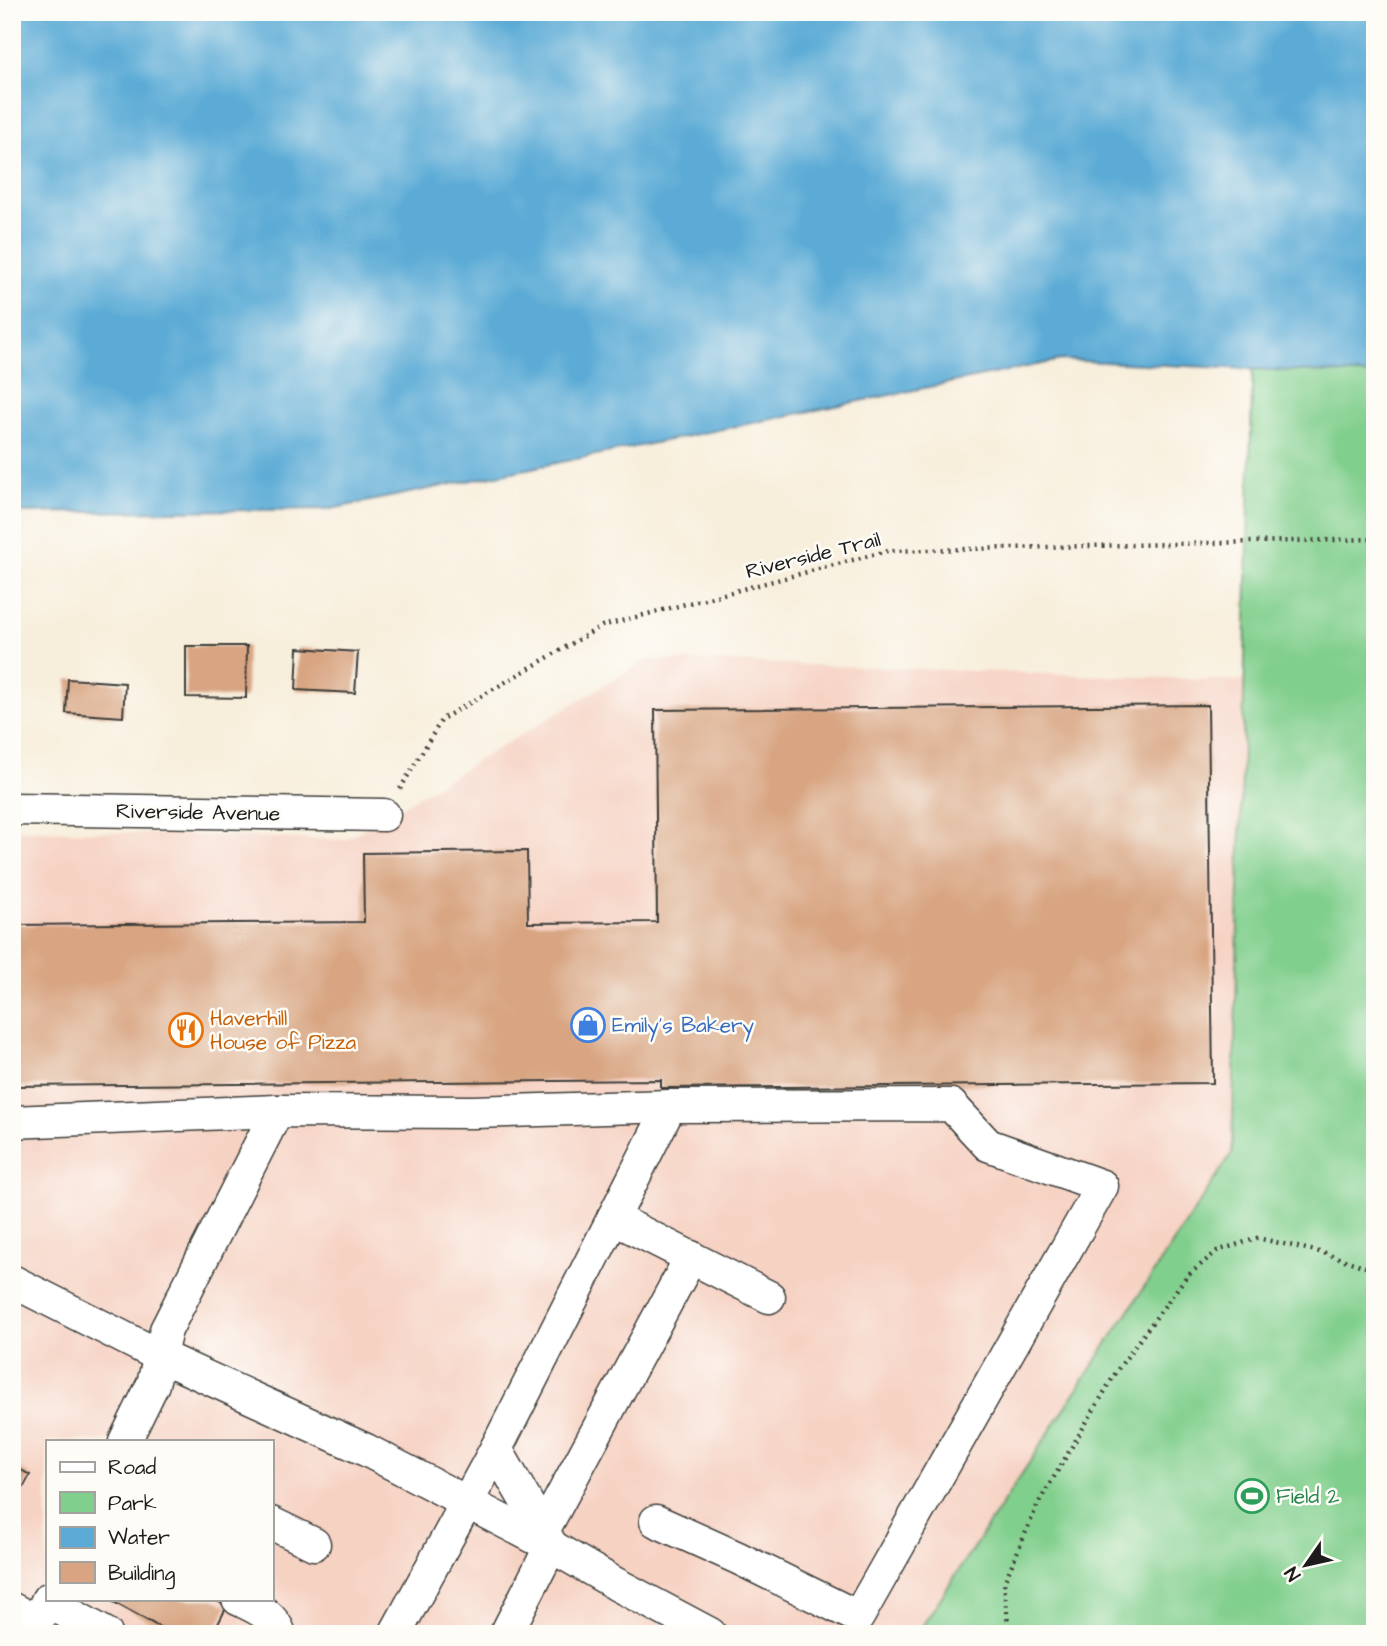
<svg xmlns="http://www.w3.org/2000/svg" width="1387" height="1646" viewBox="0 0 1387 1646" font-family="'Architects Daughter',sans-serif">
  <rect width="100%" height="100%" fill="#fdfcf7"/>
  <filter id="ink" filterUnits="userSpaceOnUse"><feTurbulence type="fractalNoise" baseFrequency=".0143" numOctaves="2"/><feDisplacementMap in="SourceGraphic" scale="14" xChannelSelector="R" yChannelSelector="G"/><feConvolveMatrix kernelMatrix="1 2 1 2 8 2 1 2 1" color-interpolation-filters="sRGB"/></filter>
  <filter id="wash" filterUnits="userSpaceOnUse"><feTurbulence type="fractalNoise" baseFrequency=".00686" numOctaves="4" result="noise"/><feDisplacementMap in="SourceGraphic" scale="28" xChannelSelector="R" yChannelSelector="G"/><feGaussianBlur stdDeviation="1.57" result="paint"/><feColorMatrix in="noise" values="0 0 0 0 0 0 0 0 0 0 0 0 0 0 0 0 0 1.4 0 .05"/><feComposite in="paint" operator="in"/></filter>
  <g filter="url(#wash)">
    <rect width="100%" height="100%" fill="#f8eedc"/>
    <path fill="#f6d2c3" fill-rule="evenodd" d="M648,659L1245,681L1233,1153L916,1634H12V829L345,840ZM47,1441H271V1599H47Z"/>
    <polygon fill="#81cf8d" stroke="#4e7654" stroke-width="2" points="1253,353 1375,375 1375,1634 917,1634 1232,1153"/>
    <polygon fill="#5babd6" stroke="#3c6479" stroke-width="2" points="12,12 1375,12 1375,375 1061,360 331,509 12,513"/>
    <g id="blocks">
      <g fill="#d8a481">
        <polygon points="186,646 247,646 246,698 186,697"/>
        <polygon points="298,648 358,652 355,693 296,690"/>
        <polygon points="68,679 125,683 123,717 66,713"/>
        <polygon points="1208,705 1213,1083 661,1088 661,1080 12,1086 12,925 364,922 363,853 527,851 528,923 657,922 655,710"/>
        <polygon points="12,1465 30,1475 12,1509"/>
        <polygon points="108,1599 213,1599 227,1606 213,1634 172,1634"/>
      </g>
    </g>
  </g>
  <g filter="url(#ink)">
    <use href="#blocks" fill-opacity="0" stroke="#3d3c39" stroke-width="2"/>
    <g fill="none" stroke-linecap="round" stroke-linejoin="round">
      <g stroke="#3d3c39" stroke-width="35">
        <g id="minor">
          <polyline points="12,809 384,815"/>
          <polyline points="12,1122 277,1111 473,1112 670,1106 951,1105 988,1145 1102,1186 858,1617 738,1558 656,1521"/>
          <polyline points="613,1218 769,1297"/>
          <polyline points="12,1281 160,1356 366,1450 551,1546 616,1584 710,1634"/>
          <polyline points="125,1441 153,1384 166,1330 277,1111"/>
          <polyline points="496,1449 551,1545"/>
          <polyline points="271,1523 314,1544"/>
          <polyline points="543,1531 691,1257"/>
          <path d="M238,1599C256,1608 273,1614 280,1634"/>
          <polyline points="47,1601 106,1634"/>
          <polyline points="12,1609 37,1622"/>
          <polyline points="31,1634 48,1599"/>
          <polyline points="395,1634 496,1449 670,1106"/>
          <polyline points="506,1634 551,1546"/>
        </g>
      </g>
      <g stroke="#3d3c39" stroke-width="4.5" stroke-dasharray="2 5" stroke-linecap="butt">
        <polyline points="400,789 442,719 602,626 887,551 1375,539"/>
        <polyline points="1009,1634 1004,1583 1038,1504 1118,1369 1186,1277 1217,1251 1257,1238 1320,1252 1375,1270"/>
      </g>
      <use href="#minor" stroke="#fff" stroke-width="32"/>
    </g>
  </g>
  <defs>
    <g id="shop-ring" transform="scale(1.75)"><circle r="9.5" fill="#fdfcf7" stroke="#3f7fe0" stroke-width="1.5"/><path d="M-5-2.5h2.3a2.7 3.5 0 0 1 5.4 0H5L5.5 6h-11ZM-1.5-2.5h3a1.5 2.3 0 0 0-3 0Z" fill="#3f7fe0"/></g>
    <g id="restaurant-ring" transform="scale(1.75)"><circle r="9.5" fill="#fdfcf7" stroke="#e8710a" stroke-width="1.5"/><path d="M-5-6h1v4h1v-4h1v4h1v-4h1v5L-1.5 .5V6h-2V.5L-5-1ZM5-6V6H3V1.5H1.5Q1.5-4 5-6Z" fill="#e8710a"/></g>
    <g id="stadium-ring" transform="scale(1.75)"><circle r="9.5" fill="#fdfcf7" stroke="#2e9e5b" stroke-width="1.5"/><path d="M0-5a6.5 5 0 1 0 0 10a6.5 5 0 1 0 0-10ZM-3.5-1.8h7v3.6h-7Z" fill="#2e9e5b"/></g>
  </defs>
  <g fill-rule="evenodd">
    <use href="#shop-ring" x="588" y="1025"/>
    <use href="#restaurant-ring" x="186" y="1030"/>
    <use href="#stadium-ring" x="1252" y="1496"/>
  </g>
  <g text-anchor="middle" stroke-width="5" stroke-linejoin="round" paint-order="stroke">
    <g font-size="21" fill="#1c1c1c" stroke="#fdfcf7">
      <text transform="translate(813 555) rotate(-14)" y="7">Riverside Trail</text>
      <text transform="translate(198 812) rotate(1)" y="7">Riverside Avenue</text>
    </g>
    <g font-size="21" fill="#c56008" stroke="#fdfcf7" text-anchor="start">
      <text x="210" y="1025">Haverhill<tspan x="210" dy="24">House of Pizza</tspan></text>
    </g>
    <g font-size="21" fill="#366cbe" stroke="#fdfcf7" text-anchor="start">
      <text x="612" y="1032">Emily's Bakery</text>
    </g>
    <g font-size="21" fill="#27864d" stroke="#fdfcf7" text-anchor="start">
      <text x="1276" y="1503">Field 2</text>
    </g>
  </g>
  <rect width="1387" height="1646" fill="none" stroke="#fdfcf7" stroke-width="42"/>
  <rect x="46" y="1440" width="228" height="161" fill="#fdfcf7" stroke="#a3a29f" stroke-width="2"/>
  <rect x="60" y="1462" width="35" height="10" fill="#ffffff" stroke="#a3a29f" stroke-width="2"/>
  <text x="108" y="1474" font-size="21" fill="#1c1c1c">Road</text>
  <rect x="60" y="1492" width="35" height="21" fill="#81cf8d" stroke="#a3a29f" stroke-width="2"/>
  <text x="108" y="1510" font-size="21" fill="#1c1c1c">Park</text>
  <rect x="60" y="1527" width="35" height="21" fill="#5babd6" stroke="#a3a29f" stroke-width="2"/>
  <text x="108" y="1544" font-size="21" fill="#1c1c1c">Water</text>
  <rect x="60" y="1562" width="35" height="21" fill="#d8a481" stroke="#a3a29f" stroke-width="2"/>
  <text x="108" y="1580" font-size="21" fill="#1c1c1c">Building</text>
  <g transform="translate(1306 1565) rotate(236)" stroke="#fdfcf7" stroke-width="5" paint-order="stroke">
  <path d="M0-5L12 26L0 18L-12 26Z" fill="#1c1c1c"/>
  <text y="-10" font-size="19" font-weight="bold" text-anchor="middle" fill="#1c1c1c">N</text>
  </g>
</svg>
